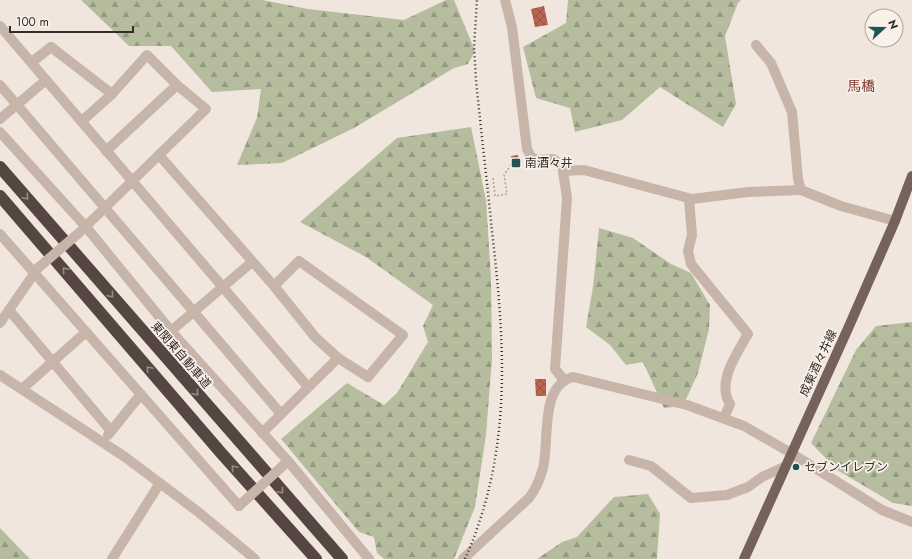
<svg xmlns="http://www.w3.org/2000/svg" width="912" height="559" viewBox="0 0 912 559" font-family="Jost,'Noto Sans JP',sans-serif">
  <defs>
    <pattern id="forest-firs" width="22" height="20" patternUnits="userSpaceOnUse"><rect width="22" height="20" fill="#b5bd9e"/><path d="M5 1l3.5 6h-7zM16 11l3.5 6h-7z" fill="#949a81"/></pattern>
    <pattern id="building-cross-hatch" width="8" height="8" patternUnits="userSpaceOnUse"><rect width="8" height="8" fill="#ba6451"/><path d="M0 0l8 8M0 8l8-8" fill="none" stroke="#985343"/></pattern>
  </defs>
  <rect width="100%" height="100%" fill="#f0e6dd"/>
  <g fill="url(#forest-firs)">
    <polygon points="81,0 262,0 308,9 404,20 446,0 454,0 475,51 468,64 454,68 354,128 282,163 237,165 257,118 261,89 212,92 171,46 129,46"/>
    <polygon points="568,0 741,0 738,3 725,36 736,104 723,127 660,87 622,120 575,132 570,108 536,98 523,47 566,23"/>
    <polygon points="471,127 486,200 491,279 492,358 486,435 475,507 454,559 384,559 377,553 374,537 359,532 281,439 347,383 384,405 397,393 428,342 423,326 433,305 366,257 300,222 397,138"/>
    <polygon points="599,228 633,238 671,264 691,273 710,305 709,329 698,373 683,406 664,408 643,362 626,365 610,345 586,327 593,287"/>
    <polygon points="912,322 912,506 893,503 837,470 811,443 856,350 876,326"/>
    <polygon points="648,494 660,514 657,559 537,559 562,542 577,537 614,497"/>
    <polygon points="0,528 30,559 0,559"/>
  </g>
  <g fill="url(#building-cross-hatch)">
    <polygon points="544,6 548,25 535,27 531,9"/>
    <polygon points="518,155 520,167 513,168 511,156"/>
    <polygon points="535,379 546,379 546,396 536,396"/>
  </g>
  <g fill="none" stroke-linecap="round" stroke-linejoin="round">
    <polyline stroke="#b2a094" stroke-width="1.5" stroke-dasharray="2 2" stroke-linecap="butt" points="493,178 495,196 507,194 504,175 512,163"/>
    <g stroke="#c7b5aa" stroke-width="10">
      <polyline points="505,0 512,27 527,149 531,157 537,160 553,159 562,165 567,198 555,369 564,380"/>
      <polyline points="0,26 308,387"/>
      <polyline points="756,45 771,63 792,112 798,179 801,190 841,206 895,221"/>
      <polyline points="32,62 51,47 112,94"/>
      <polyline points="0,85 281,414"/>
      <polyline points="0,119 46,80"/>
      <polyline points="0,132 86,227 171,331 288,461 369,559"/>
      <polyline points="106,151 177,85"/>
      <polyline points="159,155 274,286 315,337 338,358 368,377 403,335 299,261 274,286"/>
      <polyline points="563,171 584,170 692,199 748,192 801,190"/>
      <path d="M689,199L692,235L688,251L691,264L748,334C737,353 716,383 730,404L724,418"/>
      <polyline points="82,230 206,109 177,85 147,55 112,94 82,121"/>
      <polyline points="0,234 239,506"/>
      <polyline points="9,310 111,431"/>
      <polyline points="0,323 38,268"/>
      <polyline points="171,331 252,262"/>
      <polyline points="0,375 125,457 197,511 255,559"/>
      <polyline points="22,389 86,332"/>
      <polyline points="262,433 338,358"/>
      <polyline points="108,435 141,394"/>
      <polyline points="629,460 651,466 691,498 727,495 748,487 762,477 784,467"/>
      <polyline points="112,559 160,483"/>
      <path d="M463,559L529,498C536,489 540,479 543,468C550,440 539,386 573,377L687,405L744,426L791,453L882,510L912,522"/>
    </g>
    <polyline stroke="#75635b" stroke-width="10" points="744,559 850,324 895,221 912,176"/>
    <g stroke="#554641" stroke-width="12">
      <polyline points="0,167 342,559"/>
      <polyline points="0,196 222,454 316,559"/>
    </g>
    <path stroke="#352c29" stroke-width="2.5" stroke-dasharray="1 3" stroke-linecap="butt" d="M465,559C513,451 505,345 492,231C487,181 481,131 476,80L474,48L477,0"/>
    <g stroke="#c7b5aa" stroke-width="10">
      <polyline points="38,268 80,232"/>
      <polyline points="239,506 288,461"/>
    </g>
  </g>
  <defs><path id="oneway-chevron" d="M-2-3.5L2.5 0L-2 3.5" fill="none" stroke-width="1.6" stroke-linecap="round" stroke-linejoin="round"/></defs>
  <g stroke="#968a84">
    <use href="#oneway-chevron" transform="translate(26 197) rotate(49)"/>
    <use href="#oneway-chevron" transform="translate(65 270) rotate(-131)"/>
    <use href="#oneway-chevron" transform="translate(111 295) rotate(49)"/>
    <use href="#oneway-chevron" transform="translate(149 369) rotate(-130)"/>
    <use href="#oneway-chevron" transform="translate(196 393) rotate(49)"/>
    <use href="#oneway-chevron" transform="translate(234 468) rotate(-131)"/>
    <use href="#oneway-chevron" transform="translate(281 491) rotate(49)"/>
  </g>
  <g fill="#225252" stroke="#f8f0e9" stroke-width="1.5">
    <rect x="511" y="158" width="10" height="10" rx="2"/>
    <circle cx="796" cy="467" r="4"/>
  </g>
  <g text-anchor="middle" stroke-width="3.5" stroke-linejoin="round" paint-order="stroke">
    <g font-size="12" fill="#352c29" stroke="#f8f0e9" text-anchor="start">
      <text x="525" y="167">南酒々井</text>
      <text x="804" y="471">セブンイレブン</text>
    </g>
    <g font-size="12" fill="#352c29" stroke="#f8f0e9">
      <text transform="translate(181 355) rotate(49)" y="4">東関東自動車道</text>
      <text transform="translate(818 363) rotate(-65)" y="4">成東酒々井線</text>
    </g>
    <g font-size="14" fill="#7c382a" stroke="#f8f0e9">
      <text x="861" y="91">馬橋</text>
    </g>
  </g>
  <g transform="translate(884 28) rotate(69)"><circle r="19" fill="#f8f0e9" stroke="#aaa29c"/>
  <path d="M0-3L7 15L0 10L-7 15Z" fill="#225252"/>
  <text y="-6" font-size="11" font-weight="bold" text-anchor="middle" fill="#352c29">N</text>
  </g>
  <path d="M10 26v6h123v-6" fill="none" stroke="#352c29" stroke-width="2"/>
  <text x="16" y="26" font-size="12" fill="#352c29" stroke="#f8f0e9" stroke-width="3" paint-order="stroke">100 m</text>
</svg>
